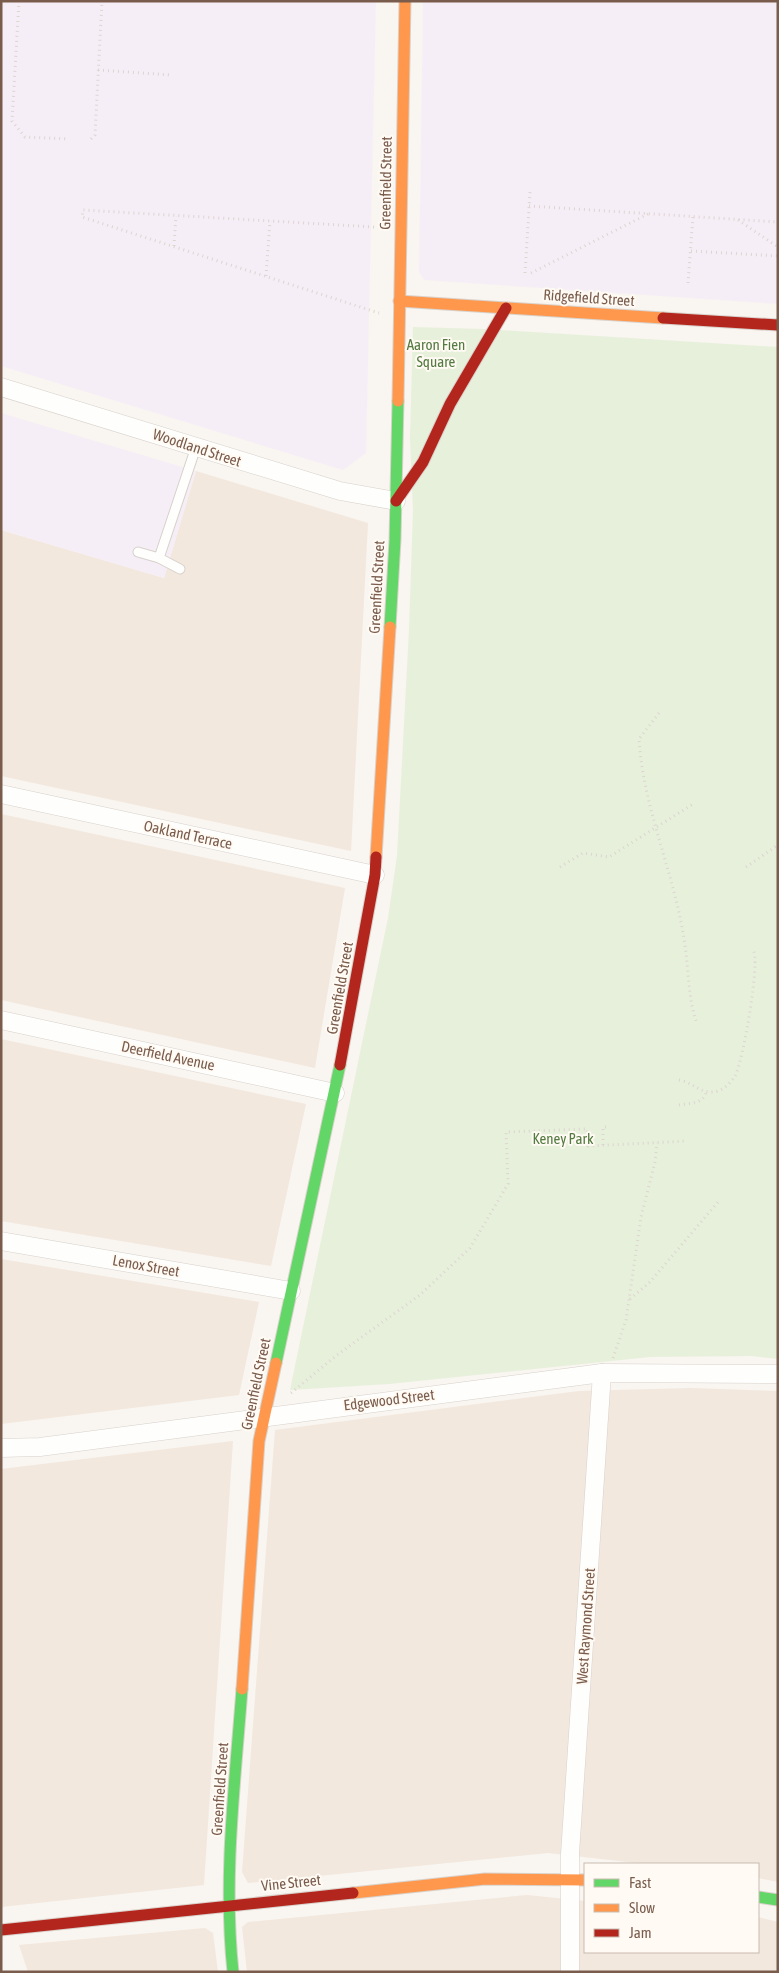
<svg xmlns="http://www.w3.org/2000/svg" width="779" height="1973" viewBox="0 0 779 1973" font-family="'Asap Condensed',sans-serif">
  <rect width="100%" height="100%" fill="#f9f5f0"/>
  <g fill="#f2e8de">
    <polygon points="196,471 368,523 351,851 1,776 1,530 164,578"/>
    <polygon points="1,814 345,888 315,1068 1,1000"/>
    <polygon points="1,1039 306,1104 271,1266 1,1221"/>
    <polygon points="1,1259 259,1302 239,1395 1,1424"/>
    <polygon points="690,1388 778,1391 778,1882 758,1878 758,1864 645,1864 548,1853 248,1883 242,1872 275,1430 579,1391"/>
    <polygon points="233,1441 204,1885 1,1907 1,1469"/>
    <polygon points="527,1895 585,1901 585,1952 758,1952 758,1917 778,1922 778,1972 247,1972 242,1927 248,1922"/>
    <polygon points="205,1928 213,1933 218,1972 28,1972 19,1945"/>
  </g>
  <g fill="#f6eef6">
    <polygon points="1,1 376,1 366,453 343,470 1,366"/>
    <polygon points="423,1 778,1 778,304 424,280 419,272"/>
    <polygon points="1,413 196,471 164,578 1,530"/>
  </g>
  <polygon fill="#e7f0db" points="413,327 482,329 778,347 778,1359 751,1356 650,1357 389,1384 290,1390 388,918 397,856 409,630 413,511 410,438"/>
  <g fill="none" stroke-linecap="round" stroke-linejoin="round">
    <g stroke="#d7d1cb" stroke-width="11">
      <g id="lane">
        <polyline points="138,552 159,558 196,447"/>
        <polyline points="159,558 180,569"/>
      </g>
    </g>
    <g stroke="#d7d1cb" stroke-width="19">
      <g id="street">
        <polyline points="1,387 340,491 396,501"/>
        <polyline points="1,794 375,875"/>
        <polyline points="1,1020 335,1093"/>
        <polyline points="1,1241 291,1291"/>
        <polyline points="1,1448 40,1447 602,1373 778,1374"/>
        <polyline points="570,1972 570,1854 602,1373"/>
      </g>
    </g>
    <g stroke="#d9d2cb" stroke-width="13">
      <g id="fast">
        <polyline points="390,627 395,540 398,401"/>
        <polyline points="276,1363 340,1065"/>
        <polyline points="758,1897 778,1900"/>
        <path d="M233,1972C223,1878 235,1783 242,1689"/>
      </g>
    </g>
    <g stroke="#d9d2cb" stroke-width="13">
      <g id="slow">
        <polyline points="399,301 663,318"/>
        <polyline points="398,401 405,1"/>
        <polyline points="376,857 390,627"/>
        <polyline points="242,1689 259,1441 276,1363"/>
        <polyline points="353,1893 485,1879 585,1880"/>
      </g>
    </g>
    <g stroke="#d9d2cb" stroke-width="13">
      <g id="jam">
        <polyline points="663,318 778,325"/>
        <polyline points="396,501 423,462 450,404 506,308"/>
        <polyline points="340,1065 375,875 376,857"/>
        <polyline points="1,1930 353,1893"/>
      </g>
    </g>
    <g stroke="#dcd5d0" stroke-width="3" stroke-dasharray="1 4" stroke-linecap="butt">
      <polyline points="19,1 12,121 25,137 69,139"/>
      <polyline points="98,70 171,75"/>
      <polyline points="91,139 95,135 102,1"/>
      <polyline points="529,206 778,222"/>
      <polyline points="738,220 778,247"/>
      <polyline points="374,227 83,210 82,217 379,313"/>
      <polyline points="174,246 176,216"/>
      <polyline points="691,251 778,256"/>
      <polyline points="525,273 530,192"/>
      <polyline points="531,273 648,214"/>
      <polyline points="266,276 270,221"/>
      <polyline points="688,283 693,216"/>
      <path d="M659,713L639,739C643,806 672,868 683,933C689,963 687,996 697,1024"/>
      <polyline points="560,867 583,853 609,857 693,804"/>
      <polyline points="746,867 778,845"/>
      <path d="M679,1080C693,1082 702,1096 718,1091C726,1088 731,1082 735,1076C743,1062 761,959 753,949"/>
      <path d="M679,1105C689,1103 704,1104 706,1092"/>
      <polyline points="603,1145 603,1127 607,1127"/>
      <polyline points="630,1299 650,1282 718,1202"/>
      <polyline points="613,1358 626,1320 641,1217 655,1162 657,1143"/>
      <polyline points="291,1393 337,1355 420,1295 470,1248 508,1184 506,1132 587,1129 588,1146 686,1141"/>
    </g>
    <use href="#lane" stroke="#fefefd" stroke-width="9"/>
    <use href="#street" stroke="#fefefd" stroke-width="18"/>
    <use href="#fast" stroke="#63d668" stroke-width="11"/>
    <use href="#slow" stroke="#ff974d" stroke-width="11"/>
    <use href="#jam" stroke="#b3261e" stroke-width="11"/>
  </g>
  <g text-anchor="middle" stroke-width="4" stroke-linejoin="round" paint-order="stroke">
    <g font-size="15" fill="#7a5c4d" stroke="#fffaf3">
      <text transform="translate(386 183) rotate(-89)" y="5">Greenfield Street</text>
      <text transform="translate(589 298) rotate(4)" y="5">Ridgefield Street</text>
      <text transform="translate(197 448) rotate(18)" y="5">Woodland Street</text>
      <text transform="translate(377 587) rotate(-87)" y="5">Greenfield Street</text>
      <text transform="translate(188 835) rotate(12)" y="5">Oakland Terrace</text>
      <text transform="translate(340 988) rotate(-80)" y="5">Greenfield Street</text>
      <text transform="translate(168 1056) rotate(12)" y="5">Deerfield Avenue</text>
      <text transform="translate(146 1266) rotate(10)" y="5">Lenox Street</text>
      <text transform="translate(256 1384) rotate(-78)" y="5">Greenfield Street</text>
      <text transform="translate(389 1400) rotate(-7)" y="5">Edgewood Street</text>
      <text transform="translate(586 1626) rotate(-86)" y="5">West Raymond Street</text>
      <text transform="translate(220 1789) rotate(-86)" y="5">Greenfield Street</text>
      <text transform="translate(291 1883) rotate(-6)" y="5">Vine Street</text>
    </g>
    <g font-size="15" fill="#537a41" stroke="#fffaf3">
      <text x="436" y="350">Aaron Fien<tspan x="436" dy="17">Square</tspan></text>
      <text x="563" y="1144">Keney Park</text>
    </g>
  </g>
  <rect width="779" height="1973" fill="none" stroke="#7a5c4d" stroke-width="5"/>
  <rect x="584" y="1863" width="175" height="90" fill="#fffaf3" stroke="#cabbb1"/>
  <rect x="594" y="1879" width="25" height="8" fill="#63d668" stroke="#cabbb1"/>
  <text x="629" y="1888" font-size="15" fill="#7a5c4d">Fast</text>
  <rect x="594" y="1904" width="25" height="8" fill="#ff974d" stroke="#cabbb1"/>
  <text x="629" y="1913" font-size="15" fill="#7a5c4d">Slow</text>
  <rect x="594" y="1929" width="25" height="8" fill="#b3261e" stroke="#cabbb1"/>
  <text x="629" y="1938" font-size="15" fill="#7a5c4d">Jam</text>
</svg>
